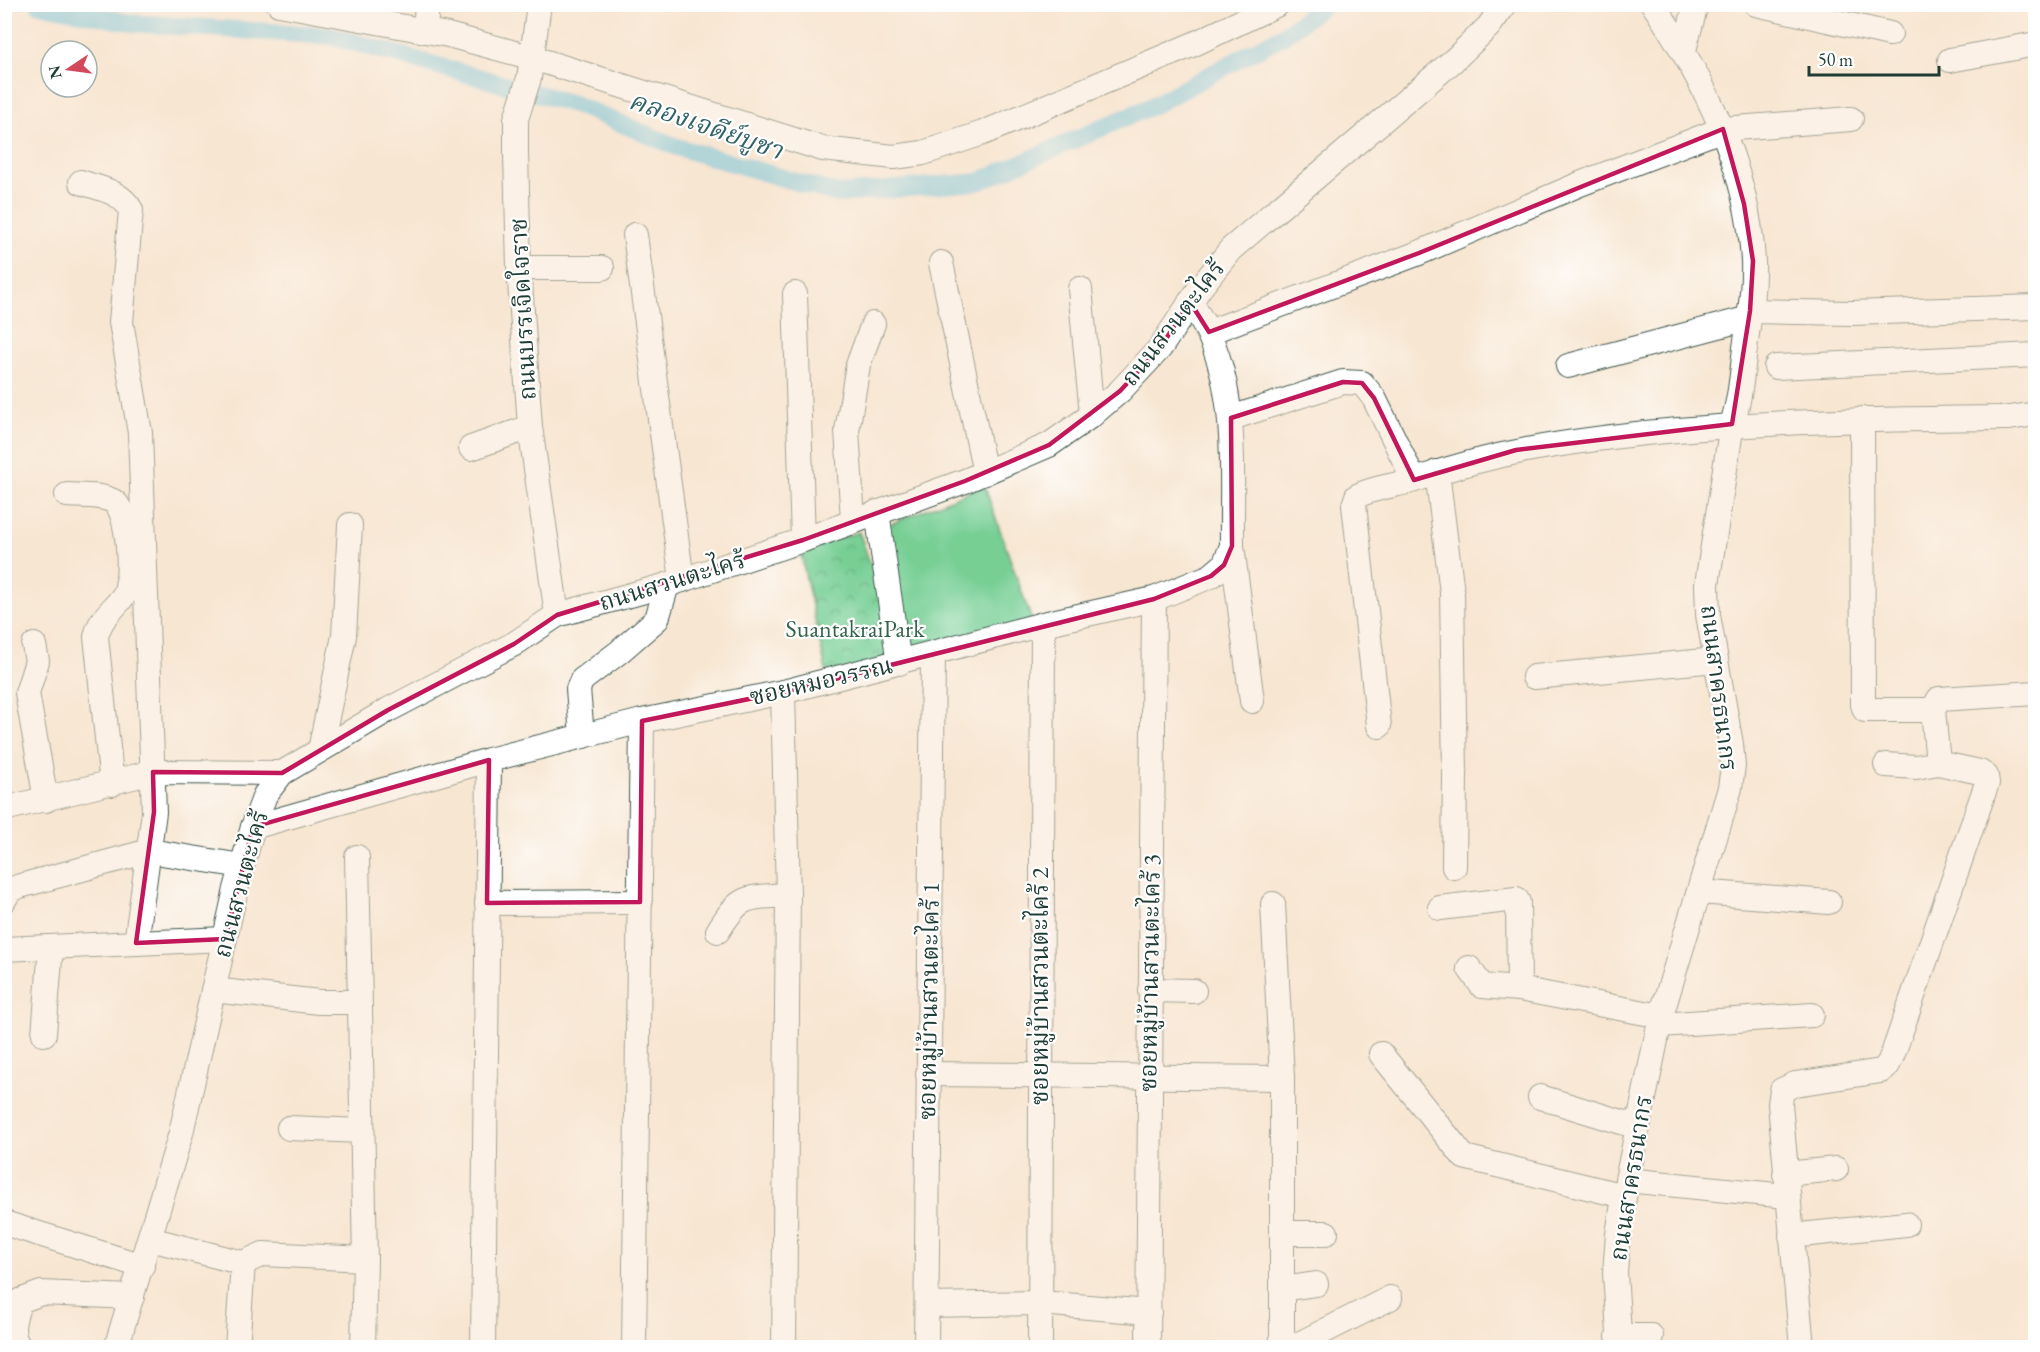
<svg xmlns="http://www.w3.org/2000/svg" width="2040" height="1352" viewBox="0 0 2040 1352" font-family="'EB Garamond','Noto Serif Thai',serif">
  <defs>
    <pattern id="park-crowns" width="20" height="18" patternUnits="userSpaceOnUse" patternTransform="scale(1.5)"><rect width="20" height="18" fill="#77cf94"/><path d="M2 6a3 3 0 1 1 6 0M12 15a3 3 0 1 1 6 0" fill="none" stroke="#61a97a"/></pattern>
  </defs>
  <rect width="100%" height="100%" fill="#fff"/>
  <filter id="ink" filterUnits="userSpaceOnUse"><feTurbulence type="fractalNoise" baseFrequency=".0167" numOctaves="2"/><feDisplacementMap in="SourceGraphic" scale="12" xChannelSelector="R" yChannelSelector="G"/><feConvolveMatrix kernelMatrix="1 2 1 2 8 2 1 2 1" color-interpolation-filters="sRGB"/></filter>
  <filter id="wash" filterUnits="userSpaceOnUse"><feTurbulence type="fractalNoise" baseFrequency=".008" numOctaves="4" result="noise"/><feDisplacementMap in="SourceGraphic" scale="24" xChannelSelector="R" yChannelSelector="G"/><feGaussianBlur stdDeviation="1.35" result="paint"/><feColorMatrix in="noise" values="0 0 0 0 0 0 0 0 0 0 0 0 0 0 0 0 0 1.4 0 .05"/><feComposite in="paint" operator="in"/></filter>
  <g filter="url(#wash)">
    <rect width="100%" height="100%" fill="#f7e6d1"/>
    <polygon fill="url(#park-crowns)" stroke="#4b8664" stroke-width="1.5" points="859,532 904,657 827,675 800,550"/>
    <polygon fill="#77cf94" stroke="#4b8664" stroke-width="1.5" points="984,485 1033,624 904,657 886,526"/>
    <g fill="none" stroke-linecap="round" stroke-linejoin="round">
      <polyline stroke="#5fc0de" stroke-width="18" points="39,4 131,23 331,36 574,104 677,147 838,194 978,182 1152,106 1284,35 1325,4"/>
    </g>
  </g>
  <g filter="url(#ink)">
    <g fill="none" stroke-linecap="round" stroke-linejoin="round">
      <g stroke="#3f564c" stroke-width="26">
        <g id="minor">
          <polyline points="279,4 448,35 530,57 823,149 894,157 923,153 983,133 1194,44 1278,4"/>
          <polyline points="539,4 529,78 516,119 516,154 519,268 530,427 557,615"/>
          <polyline points="1756,4 1890,34"/>
          <polyline points="425,31 427,4"/>
          <polyline points="1684,50 1696,4"/>
          <polyline points="1950,60 2036,44"/>
          <path d="M81,182C100,189 121,191 131,210L121,322L140,433L154,812L136,943"/>
          <polyline points="635,235 682,580"/>
          <polyline points="941,263 985,473"/>
          <polyline points="519,268 602,268"/>
          <polyline points="1080,289 1092,415"/>
          <polyline points="795,294 803,540"/>
          <polyline points="1750,311 1852,313 2036,307"/>
          <polyline points="1209,332 1419,253 1580,184 1723,129 1851,119"/>
          <polyline points="1568,366 1749,318"/>
          <polyline points="1776,367 2036,355"/>
          <polyline points="1231,418 1343,382 1362,383 1374,398 1414,480"/>
          <polyline points="1862,419 1863,705 1865,710 1933,710 1939,699 2036,693"/>
          <polyline points="471,448 530,427"/>
          <polyline points="1437,472 1452,592 1455,775 1454,867"/>
          <path d="M67,495C81,496 100,494 113,501C129,509 133,580 124,595C113,611 100,617 96,637L112,784"/>
          <polyline points="877,512 899,663"/>
          <polyline points="853,520 847,431 858,365 873,324"/>
          <polyline points="1232,546 1252,701"/>
          <polyline points="34,645 37,661 27,693 46,800"/>
          <polyline points="1534,677 1716,660"/>
          <polyline points="783,692 788,895 784,1348"/>
          <path d="M1379,726L1354,505L1357,496C1376,486 1397,486 1418,479C1494,452 1566,442 1645,433C1766,421 1887,419 2009,418L2036,414"/>
          <polyline points="582,736 578,689 582,680 619,652 657,619 667,585"/>
          <polyline points="320,750 344,636 350,525"/>
          <polyline points="1886,765 1916,767 1938,763"/>
          <polyline points="4,809 153,772 282,773"/>
          <path d="M253,827L489,760L642,721L783,692L1043,624L1154,599L1211,576L1224,565L1232,546C1231,465 1241,370 1190,302"/>
          <polyline points="357,857 365,1259 363,1348"/>
          <polyline points="1699,892 1829,902"/>
          <polyline points="4,900 10,890 20,886 149,851 242,866"/>
          <polyline points="487,903 640,902"/>
          <polyline points="1273,904 1282,1078 1282,1348"/>
          <polyline points="1440,908 1516,899 1518,902 1519,989 1661,1016"/>
          <path d="M718,931C741,894 745,898 788,895"/>
          <polyline points="4,949 225,939"/>
          <polyline points="1469,968 1482,986 1519,989"/>
          <polyline points="213,990 319,1002 359,1002"/>
          <polyline points="1150,990 1194,991"/>
          <polyline points="1659,1025 1812,1015"/>
          <polyline points="44,1034 51,947"/>
          <polyline points="1381,1054 1464,1157 1624,1196"/>
          <polyline points="928,1074 1282,1078"/>
          <polyline points="1540,1097 1638,1127"/>
          <polyline points="289,1128 362,1131"/>
          <polyline points="1785,1174 1836,1169"/>
          <polyline points="1627,1180 1787,1196"/>
          <polyline points="4,1223 142,1266"/>
          <polyline points="1282,1233 1326,1233"/>
          <polyline points="1791,1236 1906,1224"/>
          <polyline points="150,1239 243,1263 263,1254 365,1259"/>
          <polyline points="1282,1289 1316,1284"/>
          <polyline points="927,1305 1040,1303 1149,1312"/>
          <polyline points="1618,1336 1651,1336"/>
          <path d="M20,1348C8,1333 14,1317 20,1301L41,1293L132,1297"/>
          <polyline points="116,1348 181,1133 236,889 253,827 265,795 282,773 388,710 514,644 557,615 667,585 803,540 965,481 1049,445 1092,415 1120,391 1160,348 1200,288 1231,249 1454,60 1489,26 1505,4"/>
          <polyline points="237,1348 243,1263"/>
          <polyline points="483,1348 489,760"/>
          <polyline points="634,1348 642,721"/>
          <polyline points="926,1348 933,655"/>
          <polyline points="1040,1348 1043,624"/>
          <polyline points="1148,1348 1154,599"/>
          <polyline points="1291,1348 1390,1298"/>
          <path d="M1620,1348L1615,1273L1618,1234L1627,1180L1661,1016L1730,788L1733,766L1731,744L1708,615L1707,584L1732,424C1740,400 1742,374 1745,348C1749,319 1754,290 1753,261C1748,167 1705,81 1653,4"/>
          <polyline points="1802,1348 1780,1104 1782,1090 1795,1084 1881,1071 1888,1065 1894,1051 1987,783 1986,776 1980,772 1938,763 1933,710"/>
        </g>
      </g>
      <use href="#minor" stroke="#fff" stroke-width="24"/>
    </g>
  </g>
  <path d="M0 0H2040V1352H0ZM1723,129L1744,204L1753,261L1750,311L1732,424L1516,450L1414,480L1374,398L1362,383L1343,382L1231,418L1232,546L1224,565L1211,576L1154,599L783,692L642,721L640,902L487,903L489,760L253,827L225,939L136,943L154,812L153,772L282,773L388,710L514,644L557,615L803,540L965,481L1049,445L1120,391L1160,348L1190,302L1209,332L1419,253Z" fill="#f7e6d1" fill-opacity=".55" fill-rule="evenodd"/>
  <path fill="none" stroke="#c2185b" stroke-width="4.5" stroke-linejoin="round" d="M1723,129L1744,204L1753,261L1750,311L1732,424L1516,450L1414,480L1374,398L1362,383L1343,382L1231,418L1232,546L1224,565L1211,576L1154,599L783,692L642,721L640,902L487,903L489,760L253,827L225,939L136,943L154,812L153,772L282,773L388,710L514,644L557,615L803,540L965,481L1049,445L1120,391L1160,348L1190,302L1209,332L1419,253Z"/>
  <g text-anchor="middle" stroke-width="4.5" stroke-linejoin="round" paint-order="stroke">
    <g font-size="24" fill="#1f3d34" stroke="#fff">
      <text transform="translate(523 309) rotate(-93)" y="8">ถนนบรรเจิดใจราช</text>
      <text transform="translate(1173 323) rotate(-52)" y="8">ถนนสวนตะไคร้</text>
      <text transform="translate(672 581) rotate(-17)" y="8">ถนนสวนตะไคร้</text>
      <text transform="translate(821 681) rotate(-13)" y="8">ซอยหมอวรรณ</text>
      <text transform="translate(1719 688) rotate(83)" y="8">ถนนสาครธนากร</text>
      <text transform="translate(241 884) rotate(-75)" y="8">ถนนสวนตะไคร้</text>
      <text transform="translate(1150 973) rotate(-89)" y="8">ซอยหมู่บ้านสวนตะไคร้ 3</text>
      <text transform="translate(1040 986) rotate(-90)" y="8">ซอยหมู่บ้านสวนตะไคร้ 2</text>
      <text transform="translate(929 1001) rotate(-89)" y="8">ซอยหมู่บ้านสวนตะไคร้ 1</text>
      <text transform="translate(1631 1178) rotate(-81)" y="8">ถนนสาครธนากร</text>
    </g>
    <g font-size="24" fill="#35624c" stroke="#fff">
      <text x="855" y="637">SuantakraiPark</text>
    </g>
    <g font-size="26" font-style="italic" fill="#326467" stroke="#fff">
      <text transform="translate(706 125) rotate(19)" y="9">คลองเจดีย์บูชา</text>
    </g>
  </g>
  <rect width="2040" height="1352" fill="none" stroke="#fff" stroke-width="24"/>
  <g transform="translate(69 69) rotate(257)"><circle r="28" fill="#ffffff" stroke="#a5b1ae" stroke-width="1.5"/>
  <path d="M0-4.5L10 22L0 15L-10 22Z" fill="#d1495b"/>
  <text y="-9" font-size="16" font-weight="bold" text-anchor="middle" fill="#1f3d34">N</text>
  </g>
  <path d="M1809 66v9h130v-9" fill="none" stroke="#1f3d34" stroke-width="3"/>
  <text x="1818" y="66" font-size="18" fill="#1f3d34" stroke="#ffffff" stroke-width="4.5" paint-order="stroke">50 m</text>
</svg>
